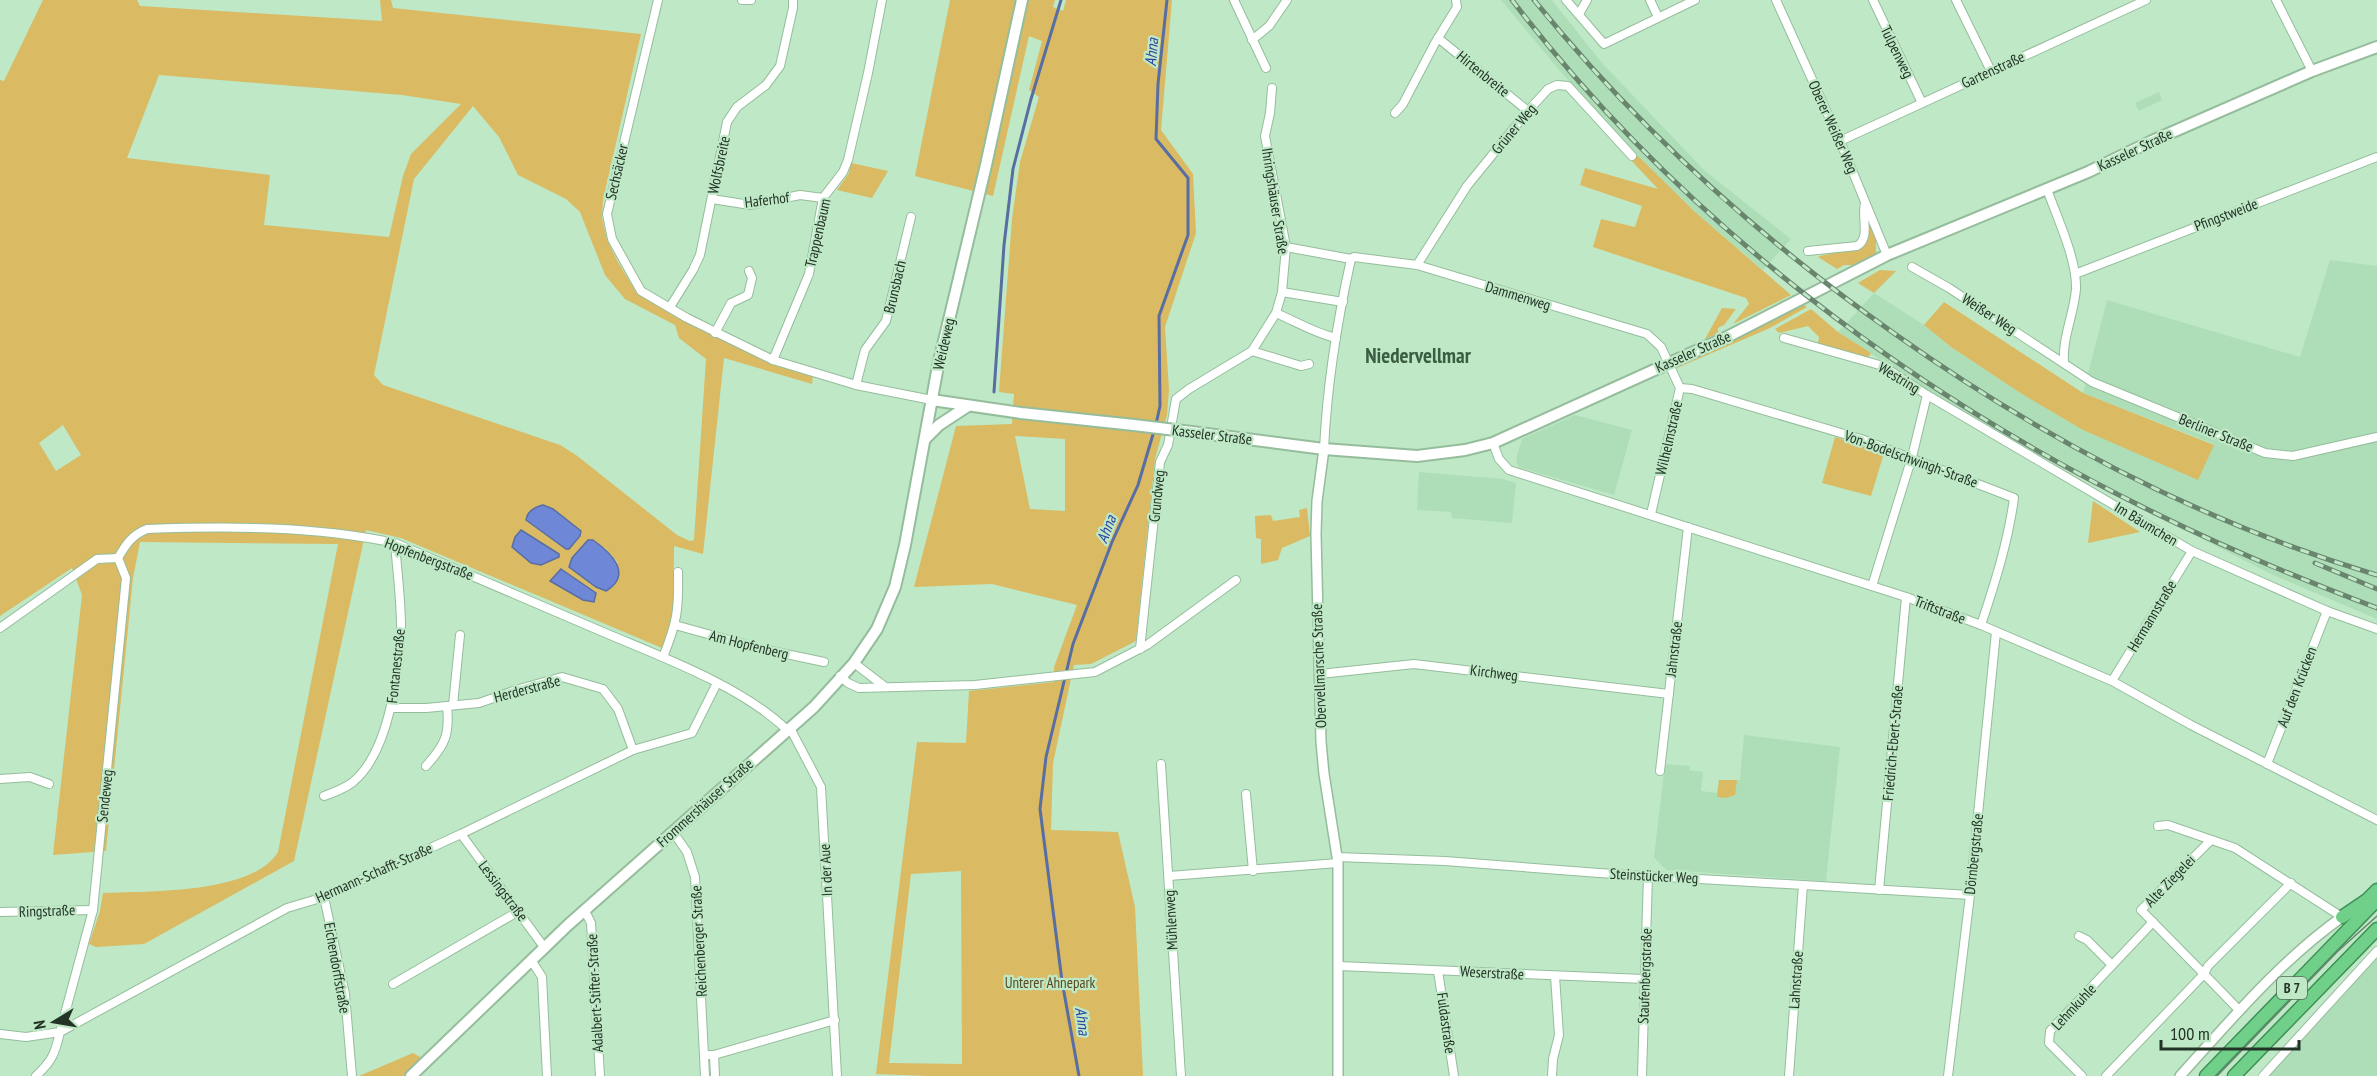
<svg xmlns="http://www.w3.org/2000/svg" width="2377" height="1076" viewBox="0 0 2377 1076" font-family="'PT Sans Narrow',sans-serif">
  <rect width="100%" height="100%" fill="#bfe8c6"/>
  <g fill="#aedeb7">
    <polygon points="1501,0 1552,0 1602,63 1705,171 1791,239 1763,270 1694,211 1643,161 1560,71"/>
    <polygon points="2159,92 2162,100 2139,111 2135,103"/>
    <polygon points="2330,260 2377,266 2377,619 2273,575 2066,470 1940,399 1838,332 1874,293 1924,325 1951,347 2022,394 2083,430 2214,444 2083,393 2107,300 2300,357"/>
    <polygon points="1575,415 1632,430 1614,495 1518,467 1516,459 1522,439"/>
    <polygon points="1419,472 1503,479 1516,483 1512,523 1452,518 1451,512 1417,510"/>
    <polygon points="1744,735 1840,747 1826,881 1666,870 1654,857 1665,764 1690,766 1689,770 1703,772 1701,791 1717,793 1719,780 1740,780"/>
    <polygon points="2377,951 2377,1076 2263,1076"/>
  </g>
  <g fill="#daba62" fill-rule="evenodd">
    <path d="M43,0H137L140,6L382,21L380,0H391L393,8L641,34L603,200L602,218L607,240L618,262L636,292L710,334L771,363L813,375L812,384L724,358L703,554L674,546L673,616L662,648L401,538L366,530L294,861L144,944L96,947L89,944L100,911L103,893C148,891 253,894 278,852L338,544L140,542L133,578L106,851L53,855L82,595L72,568L0,616V80L4,81ZM159,75L402,95L461,104L411,154L403,176L389,237L264,225L270,175L127,158ZM473,106L499,137L518,175L566,199L580,212L605,275L625,299L675,325L679,338L706,359L694,540L690,541L677,535L576,455L560,445L383,385L374,375L414,179ZM63,425L81,455L56,471L39,443ZM529,523L582,533L569,549H566ZM588,540L605,548L618,563L596,587L569,567L572,558ZM551,581L582,584L596,593L590,602Z"/>
    <path d="M950,0H1055L1053,7L1063,11L1066,0H1172L1161,130L1193,174L1196,233L1165,327L1169,390L1167,415L1155,459L1136,641L1091,664L1074,665L1053,763L1051,830L1118,832L1135,907L1143,1076H928L876,1074L917,742L966,743L969,691L1054,682V667L1077,605L992,584L914,587L956,426L1012,424L1014,394L999,392L1012,219L1020,162L1039,97L1029,90L1042,41L1029,36L993,196L915,176ZM1015,436L1065,439V511L1030,509ZM961,871L962,1064L889,1063L911,874Z"/>
    <polygon points="1635,153 1694,211 1791,295 1733,324 1749,304 1746,298 1593,247 1601,219 1635,227 1642,206 1580,185 1585,168 1658,189 1629,158"/>
    <polygon points="851,163 888,171 872,198 837,190 849,173"/>
    <path d="M1865,212L1876,238V253L1855,265H1844L1837,269L1818,257C1832,251 1866,253 1867,236C1868,228 1866,219 1865,212Z"/>
    <polygon points="1880,270 1896,271 1874,293 1858,283"/>
    <polygon points="1944,302 2083,393 2214,445 2198,480 2083,430 2022,394 1951,347 1924,325"/>
    <polygon points="1804,305 1807,307 1770,328 1677,368 1678,365"/>
    <polygon points="1722,308 1736,309 1724,325 1718,328 1718,333 1705,339"/>
    <polygon points="1811,309 1838,332 1871,353 1867,359 1818,343 1819,337 1808,326 1779,333 1775,329"/>
    <polygon points="1835,437 1884,453 1871,496 1822,483"/>
    <polygon points="2093,501 2140,532 2088,543"/>
    <polygon points="1307,508 1310,536 1282,548 1278,560 1261,564 1261,539 1256,538 1255,516 1271,515 1273,521 1300,517 1299,510"/>
    <polygon points="1719,780 1737,780 1735,795 1726,798 1717,797"/>
    <polygon points="413,1053 429,1062 416,1076 359,1076"/>
  </g>
  <g fill="#6e87d7" stroke="#586ea2" stroke-width="1.5">
    <path d="M543,505L553,509L581,531L580,536L569,549H566L526,520C527,511 535,507 543,505Z"/>
    <polygon points="521,530 559,554 559,557 541,565 531,563 512,547 515,537"/>
    <path d="M588,540H593C610,552 634,574 606,591L596,587L569,567L572,558Z"/>
    <polygon points="561,569 596,593 594,602 583,600 550,581"/>
  </g>
  <g fill="none" stroke-linecap="round" stroke-linejoin="round">
    <g stroke="#586ea2" stroke-width="3">
      <polyline points="994,392 1004,245 1013,169 1031,99 1061,0"/>
      <polyline points="1156,424 1160,406 1159,316 1188,235 1188,178 1156,139 1158,84 1167,0"/>
      <polyline points="1079,1076 1062,981 1040,809 1046,757 1073,644 1112,542 1138,485 1154,431"/>
    </g>
    <g stroke="#95bd9c" stroke-width="10">
      <g id="minor">
        <polyline points="658,0 607,214 612,239 641,291 687,318 773,360 856,385 932,400"/>
        <polyline points="742,0 751,0"/>
        <polyline points="1234,0 1266,68"/>
        <polyline points="1566,0 1604,44 1695,0"/>
        <polyline points="1650,0 1658,17"/>
        <polyline points="1776,0 1840,141 1887,255"/>
        <polyline points="1873,0 1922,103"/>
        <polyline points="1956,0 1991,71"/>
        <polyline points="2276,0 2312,71"/>
        <polyline points="1579,14 1587,0"/>
        <polyline points="1438,38 1528,111"/>
        <polyline points="1252,40 1269,26 1287,0"/>
        <polyline points="1395,113 1403,104 1435,43 1457,7 1456,0"/>
        <polyline points="1840,141 2146,0"/>
        <path d="M2047,189C2057,218 2077,259 2076,289C2074,314 2062,338 2064,363"/>
        <polyline points="712,199 750,205 800,195 823,198"/>
        <polyline points="1286,247 1351,259"/>
        <path d="M1808,251L1857,246C1871,238 1861,217 1865,203"/>
        <polyline points="1417,265 1467,186 1528,111 1548,89 1557,85 1568,86 1632,156"/>
        <polyline points="1912,267 1949,288 2092,382 2265,453 2293,456 2377,437"/>
        <polyline points="2075,274 2377,157"/>
        <polyline points="1282,292 1343,302"/>
        <polyline points="670,307 693,270 700,255 727,122 737,107 766,85 780,66 793,8 793,0"/>
        <path d="M1276,313C1297,322 1314,333 1336,338"/>
        <polyline points="715,333 731,303 748,295 752,278 749,271"/>
        <polyline points="1784,338 1883,366 1927,395 1912,457 1872,586"/>
        <polyline points="1252,351 1301,366 1309,364"/>
        <polyline points="773,360 809,274 823,198 843,172 848,160 868,73 882,0"/>
        <polyline points="856,385 865,350 886,321 911,217"/>
        <path d="M1680,388L1692,389L1861,439L2014,498C2008,542 1995,583 1981,625"/>
        <polyline points="1927,395 2192,551 2327,611 2377,629"/>
        <polyline points="1493,443 1499,459 1509,470 1906,597 1981,625 2112,681 2191,725 2377,820"/>
        <path d="M1324,449C1327,385 1337,322 1351,259L1354,257L1417,265L1647,334L1661,347L1680,388L1651,514"/>
        <path d="M118,558C126,544 132,535 147,529C230,526 314,526 395,543C466,573 538,604 610,635C665,658 744,688 787,730"/>
        <polyline points="675,625 762,649 824,662"/>
        <polyline points="0,628 97,559 118,558"/>
        <polyline points="1140,649 1160,462 1168,445 1176,399 1189,389 1252,351 1276,313 1282,292 1286,247 1265,136 1270,113 1272,88"/>
        <path d="M663,657C677,623 679,609 678,572"/>
        <polyline points="854,663 884,686"/>
        <polyline points="1320,674 1414,664 1669,694"/>
        <polyline points="840,676 848,683 859,688 975,685 1095,672 1147,645 1236,580"/>
        <polyline points="2112,681 2192,551"/>
        <polyline points="453,705 460,635"/>
        <polyline points="392,708 426,708 479,703 519,689 562,677 603,689 618,709 633,750"/>
        <polyline points="790,728 821,787 837,1076"/>
        <polyline points="1161,764 1181,1076"/>
        <polyline points="2267,764 2327,611"/>
        <path d="M426,766C445,745 450,735 447,706"/>
        <polyline points="1660,771 1688,527"/>
        <polyline points="0,779 30,777 49,784"/>
        <polyline points="1246,794 1253,871"/>
        <path d="M324,796C335,792 344,789 353,782C390,751 399,671 401,626C401,599 397,570 395,543"/>
        <polyline points="2158,826 2168,825 2235,848 2342,917"/>
        <polyline points="673,832 687,852 695,877 705,1076"/>
        <polyline points="461,834 544,947"/>
        <polyline points="2210,841 2141,910 2204,974 2208,966 2291,883"/>
        <polyline points="1337,857 1445,861 1599,873 1970,895"/>
        <polyline points="1169,876 1338,863"/>
        <polyline points="1879,890 1906,597"/>
        <polyline points="324,897 345,994 352,1076"/>
        <polyline points="585,911 591,923 600,1076"/>
        <polyline points="0,912 93,910"/>
        <polyline points="2079,936 2087,940 2112,965"/>
        <polyline points="531,960 542,977 547,1076"/>
        <polyline points="1339,966 1644,979"/>
        <polyline points="1438,971 1454,1076"/>
        <polyline points="393,984 519,911"/>
        <polyline points="0,1034 26,1037 60,1032 93,910 126,578 118,558"/>
        <polyline points="709,1055 714,1055 715,1076"/>
        <polyline points="714,1055 835,1020"/>
        <path d="M36,1076C52,1061 55,1054 60,1032L287,908L324,897L461,834L633,750L692,733L717,683"/>
        <polyline points="1552,1076 1553,1059 1559,1035 1555,976"/>
        <polyline points="1642,1076 1648,875"/>
        <polyline points="1789,1076 1803,885"/>
        <polyline points="1948,1076 1970,895 1996,632"/>
        <polyline points="2082,1076 2049,1043 2050,1031 2153,922"/>
        <polyline points="2106,1076 2204,974 2239,1010"/>
        <polyline points="2263,1076 2377,951"/>
      </g>
    </g>
    <g stroke="#95bd9c" stroke-width="12">
      <g id="tertiary">
        <polyline points="1324,449 1317,501 1316,534 1321,742 1324,774 1338,863 1338,1076"/>
        <path d="M2180,1076C2231,1020 2280,961 2342,917"/>
      </g>
    </g>
    <g stroke="#95bd9c" stroke-width="14">
      <g id="secondary">
        <polyline points="932,400 1021,413 1134,425"/>
        <polyline points="1192,432 1324,449 1417,456 1465,450 1493,443 1727,337 1887,255 2088,172 2152,141 2312,71 2377,47"/>
        <polyline points="925,439 939,425 968,406"/>
        <polyline points="411,1076 568,925 814,707 854,663 877,629 895,587 905,545 938,366 986,165 1022,0"/>
      </g>
    </g>
    <g stroke="#3e9154" stroke-width="15">
      <g id="trunk">
        <polyline points="2342,917 2367,900 2377,890"/>
        <polyline points="2206,1076 2377,900"/>
        <polyline points="2234,1076 2377,929"/>
      </g>
    </g>
    <use href="#minor" stroke="#fff" stroke-width="8"/>
    <use href="#tertiary" stroke="#fff" stroke-width="9"/>
    <use href="#secondary" stroke="#fff" stroke-width="10"/>
    <use href="#trunk" stroke="#70d08a" stroke-width="12"/>
    <polyline stroke="#69856e" stroke-width="1.5" points="2217,1076 2337,952 2377,916"/>
    <g stroke="#69856e" stroke-width="5">
      <g id="rail">
        <path d="M1512,0C1681,221 1911,394 2159,515C2230,550 2303,580 2377,608"/>
        <path d="M1534,0C1639,130 1759,238 1895,334C2043,439 2203,523 2377,575"/>
        <polyline points="2315,563 2377,589"/>
      </g>
    </g>
    <use href="#rail" stroke="#bfe8c6" stroke-width="3" stroke-dasharray="9" stroke-linecap="butt"/>
    <g stroke="#95bd9c" stroke-width="14" stroke-linecap="butt">
      <polyline id="secondary-bridge" points="1134,425 1192,432"/>
    </g>
    <use href="#secondary-bridge" stroke="#fff" stroke-width="10"/>
  </g>
  <g text-anchor="middle" stroke-width="4.5" stroke-linejoin="round" paint-order="stroke">
    <rect fill="#bfe8c6" stroke="#526956" stroke-width="1.5" x="2277" y="977" width="30" height="22" rx="4.5"/>
    <g font-size="14" font-weight="bold" fill="#233326">
      <text x="2292" y="993">B 7</text>
    </g>
    <g font-size="15" fill="#233326" stroke="#bfe8c6">
      <text transform="translate(1897 52) rotate(64)" y="5">Tulpenweg</text>
      <text transform="translate(1993 70) rotate(-25)" y="5">Gartenstraße</text>
      <text transform="translate(1483 74) rotate(39)" y="5">Hirtenbreite</text>
      <text transform="translate(1833 127) rotate(66)" y="5">Oberer Weißer Weg</text>
      <text transform="translate(1514 129) rotate(-50)" y="5">Grüner Weg</text>
      <text transform="translate(2135 150) rotate(-25)" y="5">Kasseler Straße</text>
      <text transform="translate(719 165) rotate(-78)" y="5">Wolfsbreite</text>
      <text transform="translate(617 172) rotate(-77)" y="5">Sechsäcker</text>
      <text transform="translate(767 200) rotate(-7)" y="5">Haferhof</text>
      <text transform="translate(1275 201) rotate(81)" y="5">Ihringshäuser Straße</text>
      <text transform="translate(2226 215) rotate(-21)" y="5">Pfingstweide</text>
      <text transform="translate(818 233) rotate(-77)" y="5">Trappenbaum</text>
      <text transform="translate(895 287) rotate(-77)" y="5">Brunsbach</text>
      <text transform="translate(1518 296) rotate(17)" y="5">Dammenweg</text>
      <text transform="translate(1989 314) rotate(33)" y="5">Weißer Weg</text>
      <text transform="translate(944 344) rotate(-77)" y="5">Weideweg</text>
      <text transform="translate(1693 352) rotate(-24)" y="5">Kasseler Straße</text>
      <text transform="translate(1899 378) rotate(31)" y="5">Westring</text>
      <text transform="translate(2216 433) rotate(22)" y="5">Berliner Straße</text>
      <text transform="translate(1212 435) rotate(7)" y="5">Kasseler Straße</text>
      <text transform="translate(1669 438) rotate(-77)" y="5">Wilhelmstraße</text>
      <text transform="translate(1911 459) rotate(20)" y="5">Von-Bodelschwingh-Straße</text>
      <text transform="translate(1157 496) rotate(-84)" y="5">Grundweg</text>
      <text transform="translate(2146 524) rotate(31)" y="5">Im Bäumchen</text>
      <text transform="translate(429 559) rotate(21)" y="5">Hopfenbergstraße</text>
      <text transform="translate(1940 610) rotate(21)" y="5">Triftstraße</text>
      <text transform="translate(2152 616) rotate(-59)" y="5">Hermannstraße</text>
      <text transform="translate(749 645) rotate(14)" y="5">Am Hopfenberg</text>
      <text transform="translate(1674 649) rotate(-83)" y="5">Jahnstraße</text>
      <text transform="translate(396 666) rotate(-84)" y="5">Fontanestraße</text>
      <text transform="translate(1319 666) rotate(-92)" y="5">Obervellmarsche Straße</text>
      <text transform="translate(1494 673) rotate(7)" y="5">Kirchweg</text>
      <text transform="translate(2297 687) rotate(-69)" y="5">Auf den Krücken</text>
      <text transform="translate(527 689) rotate(-15)" y="5">Herderstraße</text>
      <text transform="translate(1893 743) rotate(-85)" y="5">Friedrich-Ebert-Straße</text>
      <text transform="translate(105 796) rotate(-84)" y="5">Sendeweg</text>
      <text transform="translate(705 803) rotate(-42)" y="5">Frommershäuser Straße</text>
      <text transform="translate(1974 854) rotate(-84)" y="5">Dörnbergstraße</text>
      <text transform="translate(826 870) rotate(-93)" y="5">In der Aue</text>
      <text transform="translate(374 873) rotate(-24)" y="5">Hermann-Schafft-Straße</text>
      <text transform="translate(1654 876) rotate(3)" y="5">Steinstücker Weg</text>
      <text transform="translate(2170 881) rotate(-46)" y="5">Alte Ziegelei</text>
      <text transform="translate(503 891) rotate(53)" y="5">Lessingstraße</text>
      <text transform="translate(47 911) rotate(-2)" y="5">Ringstraße</text>
      <text transform="translate(1171 920) rotate(-93)" y="5">Mühlenweg</text>
      <text transform="translate(699 941) rotate(-93)" y="5">Reichenberger Straße</text>
      <text transform="translate(337 968) rotate(80)" y="5">Eichendorffstraße</text>
      <text transform="translate(1492 973) rotate(3)" y="5">Weserstraße</text>
      <text transform="translate(1645 976) rotate(-88)" y="5">Staufenbergstraße</text>
      <text transform="translate(1796 980) rotate(-86)" y="5">Lahnstraße</text>
      <text transform="translate(595 993) rotate(-93)" y="5">Adalbert-Stifter-Straße</text>
      <text transform="translate(2074 1007) rotate(-47)" y="5">Lehmkuhle</text>
      <text transform="translate(1446 1023) rotate(82)" y="5">Fuldastraße</text>
    </g>
    <g font-size="15" fill="#584920" stroke="#bfe8c6">
      <text x="1050" y="988">Unterer Ahnepark</text>
    </g>
    <g font-size="16" font-style="italic" fill="#3044a2" stroke="#bfe8c6">
      <text transform="translate(1151 52) rotate(-85)" y="6">Ahna</text>
      <text transform="translate(1106 529) rotate(-69)" y="6">Ahna</text>
      <text transform="translate(1083 1021) rotate(82)" y="6">Ahna</text>
    </g>
    <g font-size="21" font-weight="bold" fill="#3a5e41" stroke="#bfe8c6">
      <text x="1418" y="363">Niedervellmar</text>
    </g>
  </g>
  <g transform="translate(54 1022) rotate(259)" stroke="#bfe8c6" stroke-width="4.5" paint-order="stroke">
  <path d="M0-4.5L10 22L0 15L-10 22Z" fill="#233326"/>
  <text y="-9" font-size="16" font-weight="bold" text-anchor="middle" fill="#233326">N</text>
  </g>
  <path d="M2161 1040v9h138v-9" fill="none" stroke="#233326" stroke-width="3"/>
  <text x="2170" y="1040" font-size="18" fill="#233326" stroke="#bfe8c6" stroke-width="4.5" paint-order="stroke">100 m</text>
</svg>
